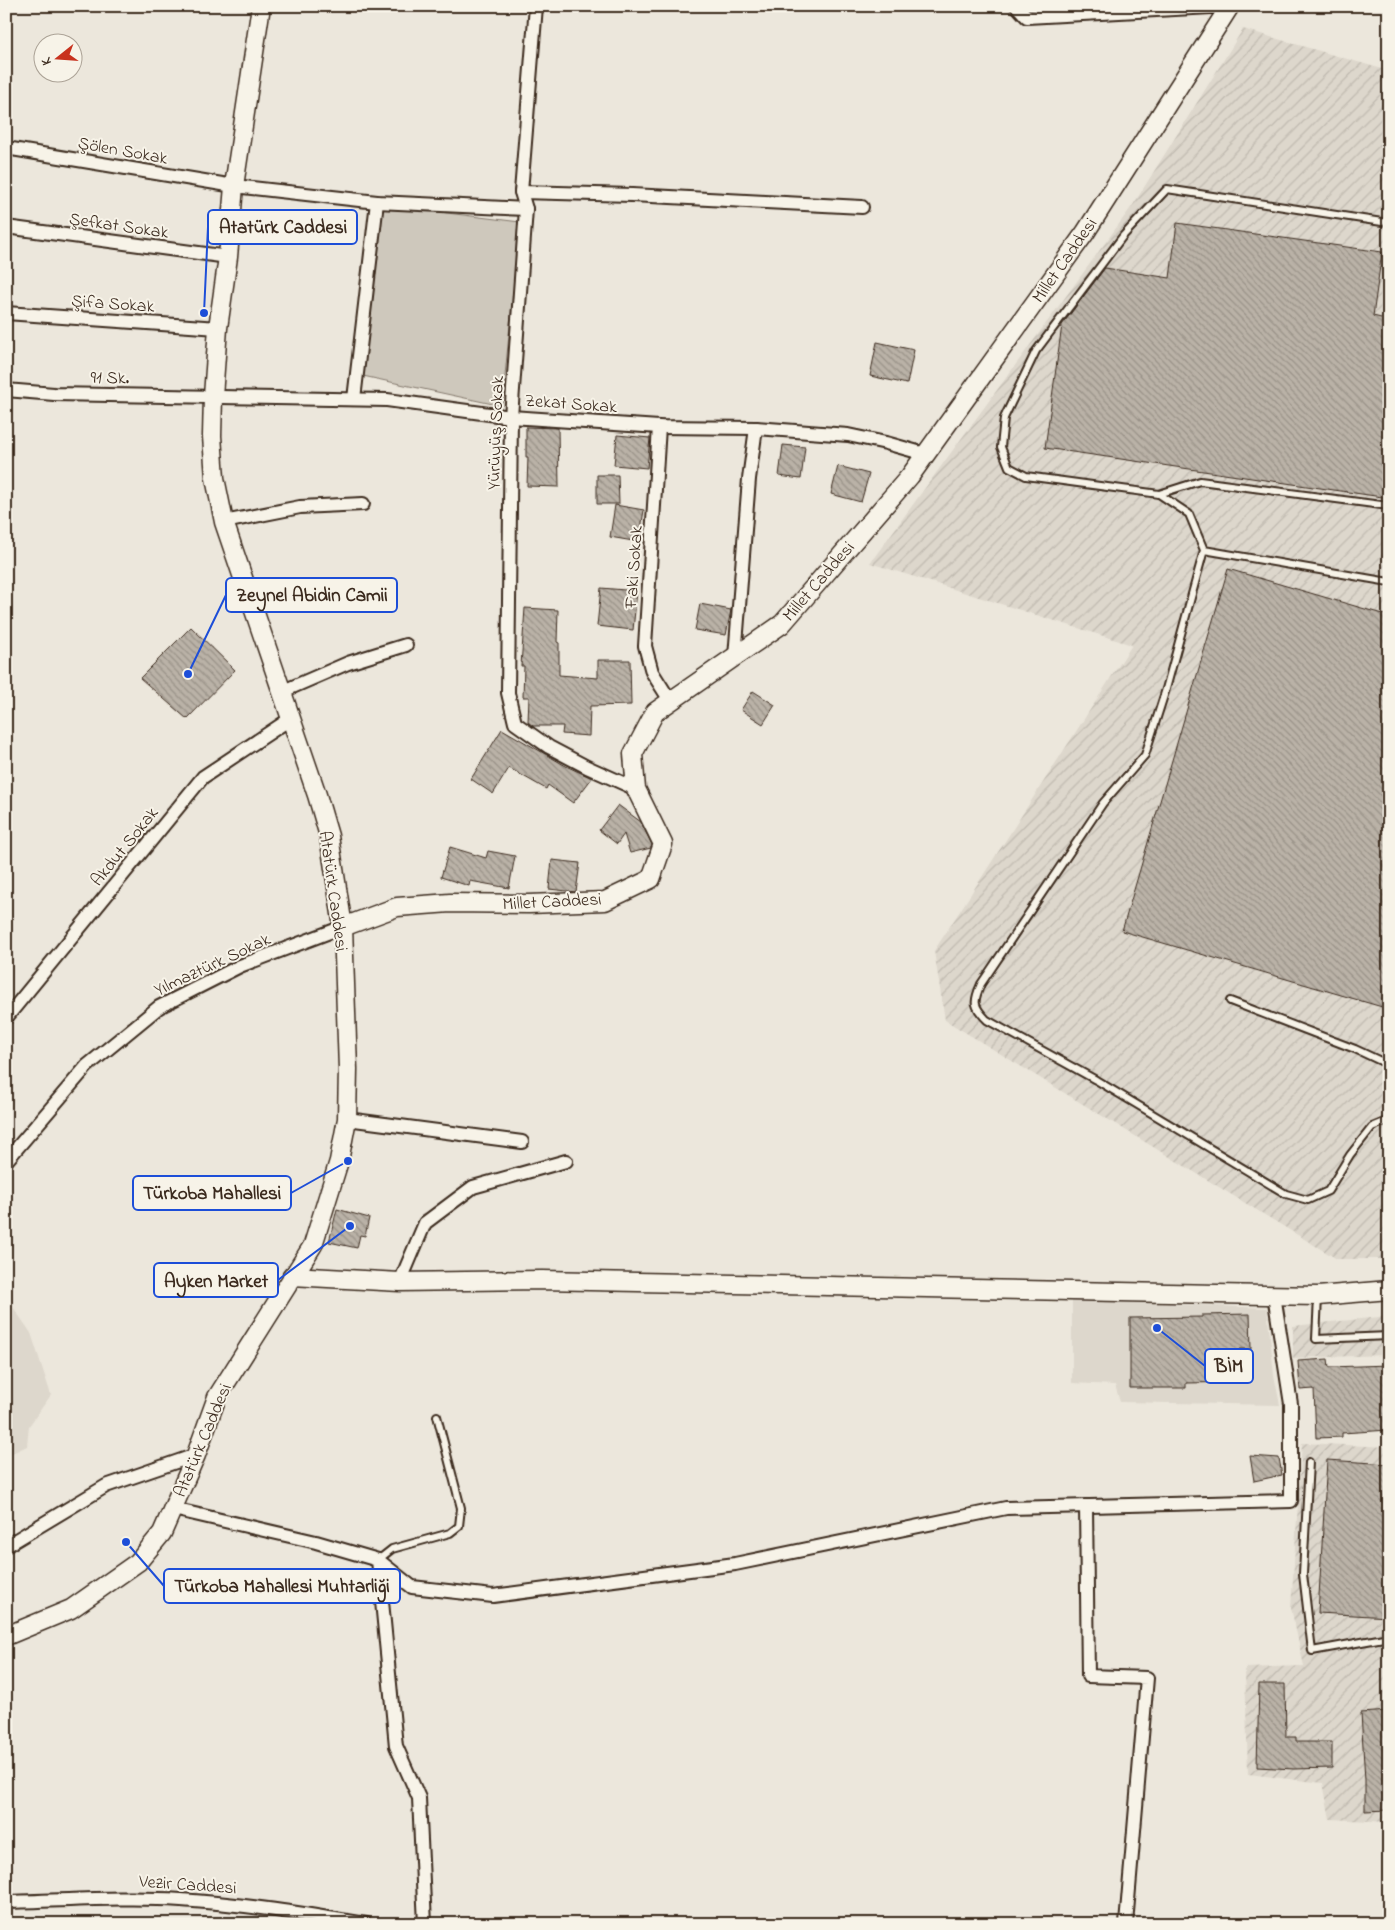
<svg xmlns="http://www.w3.org/2000/svg" width="1395" height="1930" viewBox="0 0 1395 1930" font-family="'Indie Flower',sans-serif">
  <defs>
    <pattern id="industrial-furrows" width="10" height="10" patternUnits="userSpaceOnUse" patternTransform="scale(1.25)"><rect width="10" height="10" fill="#ddd7cc"/><path d="M-1 1l2-2M0 10L10 0M9 11l2-2" fill="none" stroke="#bfb9af"/></pattern>
    <pattern id="building-back-hatch" width="6" height="6" patternUnits="userSpaceOnUse" patternTransform="scale(1.25)"><rect width="6" height="6" fill="#bab2a7"/><path d="M-1 5l2 2M0 0l6 6M5-1l2 2" fill="none" stroke="#989187"/></pattern>
  </defs>
  <rect width="100%" height="100%" fill="#ece7dc"/>
  <filter id="ink" filterUnits="userSpaceOnUse"><feTurbulence type="fractalNoise" baseFrequency=".02" numOctaves="2"/><feDisplacementMap in="SourceGraphic" scale="10" xChannelSelector="R" yChannelSelector="G"/><feConvolveMatrix kernelMatrix="1 2 1 2 8 2 1 2 1" color-interpolation-filters="sRGB"/></filter>
  <g filter="url(#ink)">
    <g fill="#ddd7cc">
      <polygon points="6,1297 31,1333 51,1395 29,1426 27,1446 6,1456"/>
      <polygon points="1072,1300 1267,1308 1274,1375 1280,1405 1120,1402 1115,1385 1072,1383"/>
    </g>
    <g fill="url(#industrial-furrows)">
      <polygon points="1243,29 1389,71 1389,1259 1337,1259 945,1020 934,951 1132,645 870,563 1133,205"/>
      <polygon points="1389,1316 1389,1355 1293,1358 1293,1326"/>
      <polygon points="1302,1443 1389,1447 1389,1822 1330,1819 1323,1783 1248,1774 1245,1668 1304,1666 1291,1608"/>
    </g>
    <polygon fill="#cec8bc" stroke="#84796d" points="382,205 520,222 502,406 363,376"/>
    <g fill="url(#building-back-hatch)" stroke="#3b2a1e">
      <polygon points="1177,223 1382,252 1373,316 1389,320 1389,498 1045,448 1062,325 1105,268 1170,278"/>
      <polygon points="877,342 914,350 907,384 870,376"/>
      <polygon points="526,427 558,428 559,487 527,486 528,457 526,457"/>
      <polygon points="617,435 650,438 647,468 614,465"/>
      <polygon points="783,445 805,447 801,479 779,476"/>
      <polygon points="838,466 869,474 861,502 831,494"/>
      <polygon points="597,475 618,475 619,504 597,504"/>
      <polygon points="615,505 644,510 639,542 610,537"/>
      <polygon points="1228,569 1389,616 1389,1009 1122,931"/>
      <polygon points="601,588 637,591 633,630 597,626"/>
      <polygon points="700,604 731,610 726,635 695,630"/>
      <polygon points="525,608 558,610 557,642 559,643 559,675 598,678 598,660 630,660 631,705 590,706 589,736 562,734 563,726 533,726 528,722 529,697 523,697 524,666 521,666"/>
      <polygon points="191,627 235,670 187,719 140,678"/>
      <polygon points="753,691 775,705 763,724 741,710"/>
      <polygon points="502,729 566,766 592,778 573,803 548,785 546,789 509,768 493,794 471,779"/>
      <polygon points="618,805 641,822 652,845 651,848 630,853 624,834 617,844 599,830"/>
      <polygon points="450,847 486,858 488,851 515,856 509,888 470,881 469,886 441,877"/>
      <polygon points="552,860 580,863 576,892 549,889"/>
      <polygon points="337,1209 369,1218 365,1236 360,1235 357,1248 329,1242"/>
      <polygon points="1250,1314 1251,1349 1240,1349 1241,1382 1186,1383 1186,1388 1130,1388 1130,1318 1202,1317 1202,1315"/>
      <polygon points="1328,1359 1329,1367 1389,1365 1389,1430 1342,1433 1342,1437 1316,1438 1314,1389 1300,1390 1298,1361"/>
      <polygon points="1250,1456 1279,1458 1282,1475 1254,1481"/>
      <polygon points="1327,1460 1389,1464 1389,1617 1318,1613"/>
      <polygon points="1259,1684 1285,1684 1286,1737 1296,1737 1296,1742 1332,1742 1332,1768 1294,1769 1257,1767"/>
      <polygon points="1389,1711 1389,1810 1365,1811 1365,1780 1361,1713"/>
    </g>
    <g fill="none" stroke-linecap="round" stroke-linejoin="round">
      <g stroke="#3b2a1e" stroke-width="10">
        <g id="lane">
          <path d="M1382,222L1167,189L1123,236L1036,351L1004,418L1001,447L1009,467L1026,476L1159,494L1189,514L1204,550L1166,689L1145,755L1103,803L981,984C973,1002 973,1006 987,1020L1096,1080L1286,1194L1308,1200L1328,1191L1350,1155L1372,1127L1389,1120"/>
          <polyline points="1159,494 1200,481 1389,506"/>
          <polyline points="1204,550 1389,582"/>
          <polyline points="1230,1001 1355,1049 1387,1064 1389,1067"/>
          <polyline points="1318,1297 1316,1339 1389,1336"/>
          <polyline points="1309,1462 1303,1574 1312,1651 1389,1637"/>
          <polyline points="378,1560 392,1549 450,1533 459,1526 461,1508 437,1416"/>
        </g>
      </g>
      <g stroke="#3b2a1e" stroke-width="16">
        <g id="street">
          <polyline points="536,6 521,192 526,209 511,417 508,693 515,723 549,747 587,767 636,789"/>
          <polyline points="1017,6 1027,17 1230,6"/>
          <polyline points="6,148 234,186 377,202 526,209"/>
          <polyline points="521,192 632,195 862,207"/>
          <polyline points="6,227 228,257"/>
          <polyline points="6,313 218,328"/>
          <polyline points="6,390 54,394 387,400 511,417 659,427 756,428 848,435 886,443 925,454"/>
          <polyline points="354,399 377,202"/>
          <polyline points="659,427 645,646 652,672 671,702"/>
          <polyline points="224,522 300,507 363,504"/>
          <polyline points="735,657 749,479 756,428"/>
          <polyline points="281,692 348,663 406,645"/>
          <polyline points="6,1018 203,777 290,719"/>
          <polyline points="347,1119 522,1142"/>
          <polyline points="6,1161 87,1066 159,1007 240,966 343,927"/>
          <polyline points="400,1282 425,1223 473,1187 566,1161"/>
          <polyline points="1086,1506 1088,1676 1147,1678 1126,1924"/>
          <polyline points="173,1509 316,1542 378,1560 396,1746 419,1798 425,1924"/>
          <polyline points="6,1546 106,1486 196,1455"/>
          <polyline points="378,1560 412,1587 493,1596 735,1564 1006,1508 1291,1501 1291,1404 1274,1295"/>
          <path d="M6,1902C64,1901 123,1896 181,1900C243,1904 305,1914 366,1924"/>
        </g>
      </g>
      <g stroke="#3b2a1e" stroke-width="21">
        <g id="secondary">
          <polyline points="343,927 397,907 450,903 529,904 605,901 651,879 663,844 636,789 633,754 655,712 782,624 910,476 1085,233 1230,6"/>
          <polyline points="292,1276 400,1282 542,1280 1318,1296 1389,1290"/>
          <polyline points="6,1636 71,1609 138,1562 162,1533 196,1455 217,1397 313,1245 339,1161 347,1119 348,1069 343,927 329,836 317,795 224,522 215,478 212,436 213,396 218,328 228,257 234,186 261,6"/>
        </g>
      </g>
      <use href="#lane" stroke="#f7f3e8" stroke-width="6"/>
      <use href="#street" stroke="#f7f3e8" stroke-width="12"/>
      <use href="#secondary" stroke="#f7f3e8" stroke-width="18"/>
    </g>
  </g>
  <g text-anchor="middle" stroke-width="4" stroke-linejoin="round" paint-order="stroke">
    <g font-size="18" fill="#3b2a1e" stroke="#f7f3e8">
      <text transform="translate(123 150) rotate(10)" y="6">Şölen Sokak</text>
      <text transform="translate(119 225) rotate(8)" y="6">Şefkat Sokak</text>
      <text transform="translate(1064 260) rotate(-55)" y="6">Millet Caddesi</text>
      <text transform="translate(113 303) rotate(4)" y="6">Şifa Sokak</text>
      <text transform="translate(110 377) rotate(1)" y="6">91 Sk.</text>
      <text transform="translate(571 403) rotate(4)" y="6">Zekat Sokak</text>
      <text transform="translate(495 433) rotate(-88)" y="6">Yürüyüş Sokak</text>
      <text transform="translate(633 567) rotate(-86)" y="6">Faki Sokak</text>
      <text transform="translate(818 581) rotate(-49)" y="6">Millet Caddesi</text>
      <text transform="translate(124 846) rotate(-51)" y="6">Akdut Sokak</text>
      <text transform="translate(334 891) rotate(82)" y="6">Atatürk Caddesi</text>
      <text transform="translate(552 901) rotate(-3)" y="6">Millet Caddesi</text>
      <text transform="translate(212 964) rotate(-25)" y="6">Yılmaztürk Sokak</text>
      <text transform="translate(202 1440) rotate(-67)" y="6">Atatürk Caddesi</text>
      <text transform="translate(188 1884) rotate(4)" y="6">Vezir Caddesi</text>
    </g>
  </g>
  <path fill="none" stroke="#1d4ed8" stroke-width="2" d="M204 313L208 227M188 674L226 595M348 1161L291 1193M350 1226L278 1280M1157 1328L1205 1366M126 1542L164 1586"/>
  <g fill="#1d4ed8" stroke="#f7f3e8" stroke-width="2">
    <circle cx="204" cy="313" r="5"/>
    <circle cx="188" cy="674" r="5"/>
    <circle cx="348" cy="1161" r="5"/>
    <circle cx="350" cy="1226" r="5"/>
    <circle cx="1157" cy="1328" r="5"/>
    <circle cx="126" cy="1542" r="5"/>
  </g>
  <g fill="#f7f3e8" stroke="#1d4ed8" stroke-width="2">
    <rect x="208" y="210" width="149" height="34" rx="5"/>
    <rect x="226" y="578" width="171" height="34" rx="5"/>
    <rect x="133" y="1176" width="158" height="34" rx="5"/>
    <rect x="154" y="1263" width="124" height="34" rx="5"/>
    <rect x="1205" y="1349" width="48" height="34" rx="5"/>
    <rect x="164" y="1569" width="236" height="34" rx="5"/>
  </g>
  <g font-size="19" text-anchor="middle" font-weight="bold" fill="#3b2a1e">
    <text x="283" y="233">Atatürk Caddesi</text>
    <text x="312" y="601">Zeynel Abidin Camii</text>
    <text x="212" y="1199">Türkoba Mahallesi</text>
    <text x="216" y="1287">Ayken Market</text>
    <text x="1229" y="1372">BİM</text>
    <text x="282" y="1592">Türkoba Mahallesi Muhtarliği</text>
  </g>
  <rect width="1395" height="1930" fill="none" stroke="#f7f3e8" stroke-width="25"/>
  <rect x="12" y="12" width="1370" height="1905" fill="none" stroke="#3b2a1e" stroke-width="2" filter="url(#ink)"/>
  <g transform="translate(58 58) rotate(253)"><circle r="24" fill="#f7f3e8" stroke="#aca397"/>
  <path d="M0-4L9 19L0 12L-9 19Z" fill="#c8321e"/>
  <text y="-8" font-size="14" font-weight="bold" text-anchor="middle" fill="#3b2a1e">K</text>
  </g>
</svg>
